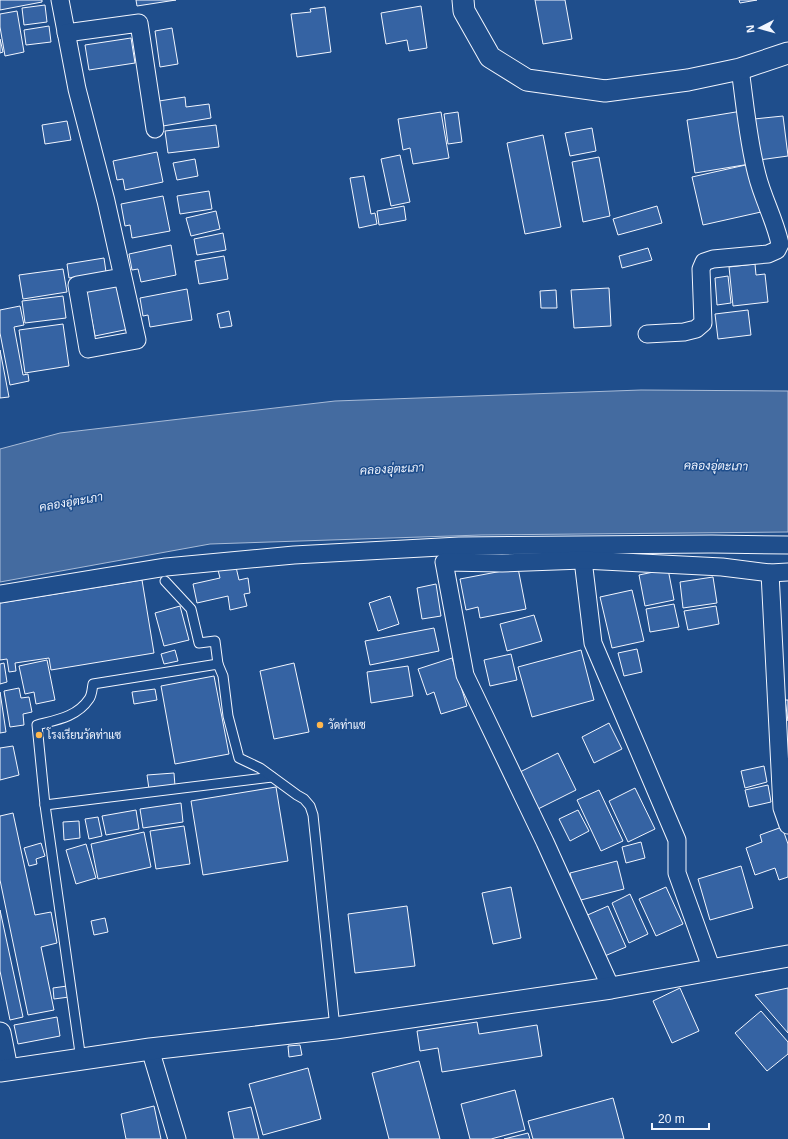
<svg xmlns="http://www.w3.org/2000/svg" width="788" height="1139" viewBox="0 0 788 1139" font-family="Arial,Sarabun,sans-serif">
  <rect width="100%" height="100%" fill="#1f4e8c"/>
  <polygon fill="#446ba0" stroke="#a8bbd7" points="641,390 788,391 788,532 481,535 210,544 0,582 0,449 60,433 335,401"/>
  <g fill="#3563a3" stroke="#f2f6ff">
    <polygon points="0,0 42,0 42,2 0,10"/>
    <polygon points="136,0 176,0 137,6"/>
    <polygon points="535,0 565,0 572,39 543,44"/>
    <polygon points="739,0 757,0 740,3"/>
    <polygon points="45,5 47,22 24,25 22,8"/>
    <polygon points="421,6 427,48 409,51 407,40 386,44 381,13"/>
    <polygon points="325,7 331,52 297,57 291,14 311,12 310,9"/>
    <polygon points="17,11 24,52 5,56 0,27 0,14"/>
    <polygon points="49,26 51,42 26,45 24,30"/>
    <polygon points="172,28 178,64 160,67 155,31"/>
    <polygon points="131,38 135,63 89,70 85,45"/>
    <polygon points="0,39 3,52 0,53"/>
    <polygon points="185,97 186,107 209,104 211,118 163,126 159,101"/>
    <polygon points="742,111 750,164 695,173 687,120"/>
    <polygon points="441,112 449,158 413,164 410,148 403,150 398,119"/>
    <polygon points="458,112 462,142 448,144 444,114"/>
    <polygon points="783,116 788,156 759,160 754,119"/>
    <polygon points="67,121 71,140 45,144 42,125"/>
    <polygon points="216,125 219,147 168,153 165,131"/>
    <polygon points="592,128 596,151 570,156 565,133"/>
    <polygon points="543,135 561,227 525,234 507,143"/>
    <polygon points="157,152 163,182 125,190 123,179 117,180 113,161"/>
    <polygon points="400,155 410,202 391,206 381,159"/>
    <polygon points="599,157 610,216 583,222 572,162"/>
    <polygon points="195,159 198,176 177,180 173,163"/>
    <polygon points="750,164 761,212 703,225 692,177"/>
    <polygon points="364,176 371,214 375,213 377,224 359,228 350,178"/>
    <polygon points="209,191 212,209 180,214 177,196"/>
    <polygon points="163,196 170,231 132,238 130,225 125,226 121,204"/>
    <polygon points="404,206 406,220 379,225 377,211"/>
    <polygon points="657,206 662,223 618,235 613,219"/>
    <polygon points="216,211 220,229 191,236 186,218"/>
    <polygon points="223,233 226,250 197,255 194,239"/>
    <polygon points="171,245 176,275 141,282 138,269 132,270 129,254"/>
    <polygon points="648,248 652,260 622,268 619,256"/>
    <polygon points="224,256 228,279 199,284 195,261"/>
    <polygon points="104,258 106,272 69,278 67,264"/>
    <polygon points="755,264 756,275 765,274 768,302 733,306 729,267"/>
    <polygon points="63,269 67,292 23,299 19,275"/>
    <polygon points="728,276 731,303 717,305 715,278"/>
    <polygon points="120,284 129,329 95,336 86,291"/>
    <polygon points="609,288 611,326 574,328 571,290"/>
    <polygon points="187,289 192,320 150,327 148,315 143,316 140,298"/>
    <polygon points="556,290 557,308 541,308 540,291"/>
    <polygon points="63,296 66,318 25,323 22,301"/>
    <polygon points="20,306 24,325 14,327 23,375 28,374 29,381 10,385 0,333 0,310"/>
    <polygon points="748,310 751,335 718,339 715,314"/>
    <polygon points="229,311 232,326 220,328 217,314"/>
    <polygon points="63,324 69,366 25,373 19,330"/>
    <polygon points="0,350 9,397 0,398"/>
    <polygon points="236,567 239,580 248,578 250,593 244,594 247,606 230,610 228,596 197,603 193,584 220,578 218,570"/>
    <polygon points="518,568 526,609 480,618 478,607 466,610 460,579"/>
    <polygon points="668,569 674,600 645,606 639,575"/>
    <polygon points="713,577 717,603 683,608 680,582"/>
    <polygon points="142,580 154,653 51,670 49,658 15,663 16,671 9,672 7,659 0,660 0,603"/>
    <polygon points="436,584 441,616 422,619 417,588"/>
    <polygon points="632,590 644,641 612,648 600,597"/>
    <polygon points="390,596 399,624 378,631 369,603"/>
    <polygon points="674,604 679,627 650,632 646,609"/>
    <polygon points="180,606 189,640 164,646 155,613"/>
    <polygon points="716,606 719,624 688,630 684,611"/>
    <polygon points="534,615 542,641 507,651 500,624"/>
    <polygon points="434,628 439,651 370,665 365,641"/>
    <polygon points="637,649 642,672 624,676 618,653"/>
    <polygon points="175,650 178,661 164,664 161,654"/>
    <polygon points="581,650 594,700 532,717 518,667"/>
    <polygon points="511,654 517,680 490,686 484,660"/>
    <polygon points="452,658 467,706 441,714 434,692 427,695 418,669"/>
    <polygon points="47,660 55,700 36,704 34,692 25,694 19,666"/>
    <polygon points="4,663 7,682 0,684 0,664"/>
    <polygon points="294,663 309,732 274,739 260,671"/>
    <polygon points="408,666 413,696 371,703 367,672"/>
    <polygon points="214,676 229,754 175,764 161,686"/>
    <polygon points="19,688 21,698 29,697 32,712 23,714 24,725 10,727 4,691"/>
    <polygon points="155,689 157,700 134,704 132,692"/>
    <polygon points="0,692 6,732 0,733"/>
    <polygon points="785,700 788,700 788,721"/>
    <polygon points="609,723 622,749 594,763 582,737"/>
    <polygon points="13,746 19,775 0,780 0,748"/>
    <polygon points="558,753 576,790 538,809 520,772"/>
    <polygon points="764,766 767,782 745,788 741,771"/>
    <polygon points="174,773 175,786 149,789 147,775"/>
    <polygon points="768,785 771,802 749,807 745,790"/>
    <polygon points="276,787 288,861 203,875 191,801"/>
    <polygon points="635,788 655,829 628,842 609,801"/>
    <polygon points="599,790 623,841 601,851 577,800"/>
    <polygon points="181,803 183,822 143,828 140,809"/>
    <polygon points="136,810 139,829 106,835 102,816"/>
    <polygon points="578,810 589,831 570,841 559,819"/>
    <polygon points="13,813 35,915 51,912 57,943 41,947 54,1010 28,1015 0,880 0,816"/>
    <polygon points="98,817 102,836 89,839 85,819"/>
    <polygon points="79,821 80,838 64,840 63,822"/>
    <polygon points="184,826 190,864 156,869 150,831"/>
    <polygon points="782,827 788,844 788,877 779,880 775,868 755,875 746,848 762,842 760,835"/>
    <polygon points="144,832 151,867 98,879 91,844"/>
    <polygon points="641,842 645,858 626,863 622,847"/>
    <polygon points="41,843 45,856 36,859 37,864 29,866 24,848"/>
    <polygon points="86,844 96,878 76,884 66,850"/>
    <polygon points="617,861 624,889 577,901 570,873"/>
    <polygon points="741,866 753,908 710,920 698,879"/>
    <polygon points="511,887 521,938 493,944 482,893"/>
    <polygon points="666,887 683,924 656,936 639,899"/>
    <polygon points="630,894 648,934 629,943 612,903"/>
    <polygon points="407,906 415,966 355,973 348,914"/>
    <polygon points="608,906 626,947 600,958 583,917"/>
    <polygon points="0,910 23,1017 10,1020 0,971"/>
    <polygon points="105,918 108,932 94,935 91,921"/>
    <polygon points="67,986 69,997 54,999 53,988"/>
    <polygon points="680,988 699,1031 672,1043 653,1001"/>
    <polygon points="788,988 788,1033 755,995"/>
    <polygon points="761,1011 788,1042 788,1054 767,1071 735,1033"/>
    <polygon points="57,1017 60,1036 18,1044 14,1025"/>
    <polygon points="477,1022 479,1034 537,1025 542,1056 442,1072 438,1048 420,1051 417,1031"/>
    <polygon points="300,1045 302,1055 289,1057 288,1046"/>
    <polygon points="419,1061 440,1139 389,1139 372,1073"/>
    <polygon points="308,1068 321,1119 263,1135 249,1084"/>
    <polygon points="515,1090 525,1130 491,1139 470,1139 461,1104"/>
    <polygon points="613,1098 624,1139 533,1139 528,1121"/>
    <polygon points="154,1106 161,1139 126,1139 121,1114"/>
    <polygon points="251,1107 259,1139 234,1139 228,1112"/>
    <polygon points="528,1133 530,1139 504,1139"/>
  </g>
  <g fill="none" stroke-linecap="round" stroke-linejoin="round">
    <g stroke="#f2f6ff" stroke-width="11">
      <g id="service">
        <polyline points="165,581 191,609 199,643 215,641 218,664"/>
        <polyline points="45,805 272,777"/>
        <path d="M81,1060L45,805L37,725C56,720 77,717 89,699C92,695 92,689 93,684L218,664L223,676L228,716L239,758L260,768L297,795L304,799L310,806L313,815L335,1028"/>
      </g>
    </g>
    <g stroke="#f2f6ff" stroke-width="19">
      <g id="minor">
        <polyline points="60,0 77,89 106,201 137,340 88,349 77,285 122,277"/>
        <polyline points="66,33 139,23 155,129"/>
        <path d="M647,334L684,332L696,329L703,323L701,269L704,262L713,259L768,254L777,250L780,244C775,220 763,199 757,175C748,141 745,104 740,69"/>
        <polyline points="583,560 593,643 677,840 677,873 712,970"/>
        <polyline points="770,573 782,808 788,825"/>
        <polyline points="0,594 166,567 294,555 459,546 712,544 788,545"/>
        <polyline points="611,988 545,842 465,675 444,562 502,563 583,560 722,567 770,573 788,572"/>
        <polyline points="150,1049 177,1139"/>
      </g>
    </g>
    <g stroke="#f2f6ff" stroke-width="23">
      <g id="tertiary">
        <polyline points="463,0 464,11 490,57 527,80 605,91 688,80 740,69 788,53"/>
        <polyline points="0,1033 7,1069"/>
        <polyline points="0,1071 150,1049 335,1028 611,988 788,956"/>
      </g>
    </g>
    <use href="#service" stroke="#1f4e8c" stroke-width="9"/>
    <use href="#minor" stroke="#1f4e8c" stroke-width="17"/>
    <use href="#tertiary" stroke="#1f4e8c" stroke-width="21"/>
  </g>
  <g fill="#ffb74d" stroke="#1f4e8c" stroke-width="1.5">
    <circle cx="320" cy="725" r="4"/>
    <circle cx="39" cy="735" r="4"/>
  </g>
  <g text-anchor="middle" stroke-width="3" stroke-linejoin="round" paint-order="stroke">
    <g font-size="11" fill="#f2f6ff" stroke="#1f4e8c" text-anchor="start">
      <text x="328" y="729">วัดท่าแซ</text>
      <text x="47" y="739">โรงเรียนวัดท่าแซ</text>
    </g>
    <g font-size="12" font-style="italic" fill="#f2f6ff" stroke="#1f4e8c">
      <text transform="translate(716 466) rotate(1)" y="4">คลองอุ่ตะเภา</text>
      <text transform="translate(392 469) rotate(-3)" y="4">คลองอุ่ตะเภา</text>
      <text transform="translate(71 502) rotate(-10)" y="4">คลองอุ่ตะเภา</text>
    </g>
  </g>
  <g transform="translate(760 28) rotate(264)" stroke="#1f4e8c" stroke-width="3" paint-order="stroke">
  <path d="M0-3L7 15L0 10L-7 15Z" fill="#f2f6ff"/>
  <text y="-6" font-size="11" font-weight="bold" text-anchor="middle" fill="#f2f6ff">N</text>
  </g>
  <path d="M652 1123v6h57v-6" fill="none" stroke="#f2f6ff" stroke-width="2"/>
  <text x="658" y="1123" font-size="12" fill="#f2f6ff" stroke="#1f4e8c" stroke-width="3" paint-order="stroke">20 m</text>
</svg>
